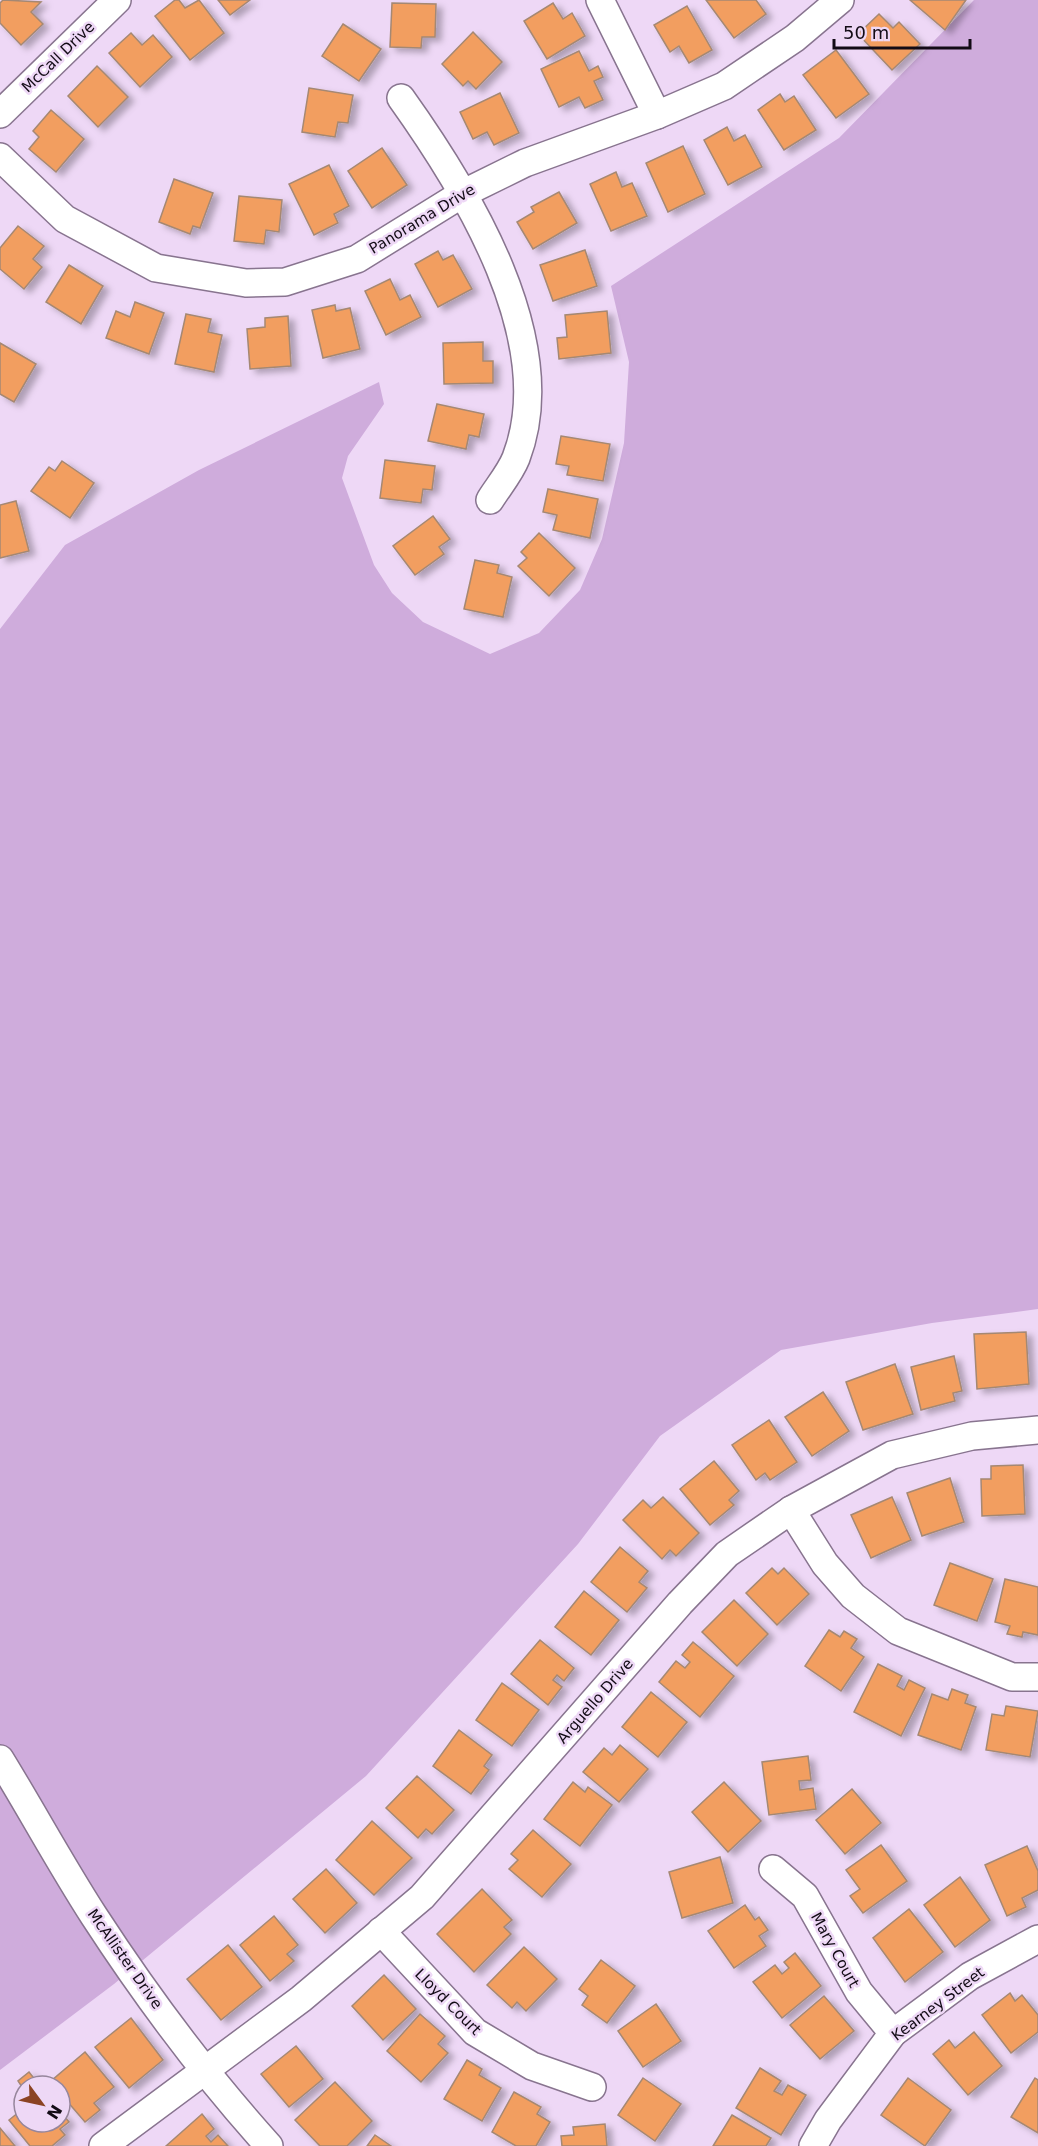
<svg xmlns="http://www.w3.org/2000/svg" width="1038" height="2146" viewBox="0 0 1038 2146" font-family="'DejaVu Sans',sans-serif">
  <defs>
    <filter id="shadow"><feDropShadow dx="6" dy="4" stdDeviation="3" flood-color="#0004"/></filter>
  </defs>
  <rect width="100%" height="100%" fill="#eed8f6"/>
  <polygon fill="#cfacdc" points="974,0 1038,0 1038,1309 932,1323 781,1350 660,1436 578,1544 366,1776 114,1984 0,2070 0,629 65,545 199,470 379,382 384,404 348,456 342,478 374,565 392,593 423,622 490,654 539,633 580,590 602,539 624,443 629,362 611,286 839,138"/>
  <g fill="#f29e60" stroke="#a58873" stroke-width="1.5" filter="url(#shadow)">
    <polygon points="3,0 41,2 31,12 43,24 21,45 0,23 0,3"/>
    <polygon points="175,0 179,0 185,8 199,0 224,33 190,60 155,16"/>
    <polygon points="218,0 250,0 230,15"/>
    <polygon points="706,0 756,0 766,14 734,38"/>
    <polygon points="910,0 966,0 945,30"/>
    <polygon points="392,3 436,4 435,37 422,37 421,48 390,47"/>
    <polygon points="553,3 563,19 572,13 585,36 547,59 524,21"/>
    <polygon points="687,6 712,50 689,63 679,46 670,52 654,25"/>
    <polygon points="879,14 893,28 899,22 920,44 892,70 858,34"/>
    <polygon points="343,24 381,49 359,81 322,56"/>
    <polygon points="473,32 502,62 476,89 468,81 463,86 442,64"/>
    <polygon points="131,33 142,45 153,35 172,57 140,87 109,53"/>
    <polygon points="836,50 869,94 836,118 803,75"/>
    <polygon points="579,51 589,71 598,66 603,77 594,81 603,100 585,108 579,97 559,107 541,69"/>
    <polygon points="97,66 128,97 98,127 68,96"/>
    <polygon points="309,88 353,95 348,123 338,122 335,137 302,132"/>
    <polygon points="500,93 519,133 494,145 487,132 473,139 460,112"/>
    <polygon points="780,94 785,102 794,96 816,130 784,150 758,110"/>
    <polygon points="51,110 84,139 56,172 29,149 39,137 33,131"/>
    <polygon points="727,127 734,141 745,135 762,167 728,185 704,140"/>
    <polygon points="683,146 705,194 668,212 646,163"/>
    <polygon points="382,148 407,185 372,208 348,171"/>
    <polygon points="329,165 349,206 334,214 338,223 314,235 289,184"/>
    <polygon points="616,172 622,187 632,183 647,216 611,231 590,184"/>
    <polygon points="174,179 213,193 200,228 193,226 190,234 159,222"/>
    <polygon points="559,192 577,223 533,249 517,222 534,212 531,207"/>
    <polygon points="239,196 282,200 279,232 266,230 264,244 234,241"/>
    <polygon points="18,226 44,246 33,259 42,267 24,289 0,269 0,248"/>
    <polygon points="585,250 597,286 553,301 540,265"/>
    <polygon points="438,251 443,260 453,255 472,289 438,307 415,264"/>
    <polygon points="69,265 103,286 81,324 46,302"/>
    <polygon points="390,279 400,300 410,295 421,317 386,335 365,291"/>
    <polygon points="135,302 164,313 149,354 106,338 116,311 130,317"/>
    <polygon points="335,305 336,311 350,308 360,349 323,358 312,310"/>
    <polygon points="607,311 611,353 559,359 557,338 567,337 565,315"/>
    <polygon points="186,314 211,319 208,332 222,335 214,372 175,364"/>
    <polygon points="288,316 291,366 250,369 247,329 265,327 265,318"/>
    <polygon points="483,342 483,361 493,361 493,383 444,384 443,343"/>
    <polygon points="0,343 36,364 14,402 0,394"/>
    <polygon points="437,404 484,414 479,437 469,435 466,449 428,441"/>
    <polygon points="561,436 610,444 603,481 567,475 569,466 556,464"/>
    <polygon points="385,460 435,466 432,490 423,489 421,503 380,498"/>
    <polygon points="62,461 94,483 70,518 31,491 49,467 55,471"/>
    <polygon points="548,489 598,499 590,538 553,530 557,515 543,512"/>
    <polygon points="16,501 29,551 0,558 0,505"/>
    <polygon points="433,516 450,539 439,547 444,554 415,575 393,546"/>
    <polygon points="539,533 575,568 549,596 518,566 527,558 521,552"/>
    <polygon points="475,560 499,565 497,573 512,577 503,617 464,609"/>
    <polygon points="1026,1332 1029,1384 977,1389 974,1334"/>
    <polygon points="954,1356 962,1391 953,1393 955,1401 921,1410 911,1367"/>
    <polygon points="895,1364 913,1414 863,1430 846,1382"/>
    <polygon points="823,1392 849,1431 812,1456 785,1417"/>
    <polygon points="769,1420 797,1462 770,1480 765,1473 756,1480 732,1445"/>
    <polygon points="714,1461 739,1491 729,1500 734,1505 710,1525 680,1489"/>
    <polygon points="1023,1465 1025,1514 982,1516 981,1479 991,1479 991,1466"/>
    <polygon points="950,1478 964,1522 922,1536 907,1493"/>
    <polygon points="663,1497 699,1533 676,1556 670,1550 662,1559 623,1520 643,1500 651,1508"/>
    <polygon points="892,1497 911,1540 871,1558 851,1515"/>
    <polygon points="620,1547 648,1571 639,1582 647,1588 627,1612 591,1582"/>
    <polygon points="950,1563 993,1579 977,1621 934,1605"/>
    <polygon points="772,1568 778,1574 784,1568 809,1594 777,1625 746,1593"/>
    <polygon points="1005,1579 1038,1587 1038,1635 1023,1632 1022,1637 1007,1634 1010,1626 995,1622"/>
    <polygon points="584,1591 619,1620 591,1655 555,1627"/>
    <polygon points="734,1600 768,1634 737,1666 702,1632"/>
    <polygon points="829,1630 840,1637 844,1631 857,1639 851,1648 864,1657 841,1691 805,1666"/>
    <polygon points="540,1640 574,1668 564,1681 557,1675 553,1680 562,1687 548,1705 511,1674"/>
    <polygon points="693,1642 734,1676 700,1717 659,1682 676,1661 685,1668 690,1662 682,1655"/>
    <polygon points="878,1664 902,1676 897,1686 904,1690 909,1680 925,1688 901,1736 854,1712"/>
    <polygon points="502,1683 539,1710 512,1746 476,1720"/>
    <polygon points="952,1689 968,1695 965,1703 976,1707 961,1750 918,1735 932,1694 948,1700"/>
    <polygon points="651,1692 687,1722 658,1757 622,1727"/>
    <polygon points="1006,1706 1038,1711 1030,1757 986,1750 992,1714 1004,1716"/>
    <polygon points="459,1730 492,1755 484,1766 489,1770 471,1794 433,1766"/>
    <polygon points="620,1745 648,1769 619,1802 583,1772 604,1748 612,1755"/>
    <polygon points="808,1756 811,1780 799,1781 800,1790 813,1788 816,1809 769,1815 762,1762"/>
    <polygon points="417,1776 454,1810 432,1834 426,1829 418,1838 386,1808"/>
    <polygon points="573,1782 585,1792 588,1787 612,1805 580,1846 544,1819"/>
    <polygon points="724,1782 761,1821 728,1852 692,1812"/>
    <polygon points="852,1789 881,1823 845,1854 816,1820"/>
    <polygon points="372,1821 412,1858 374,1895 336,1860"/>
    <polygon points="533,1830 571,1864 542,1897 509,1869 518,1860 511,1854"/>
    <polygon points="881,1845 907,1881 863,1913 850,1896 860,1889 846,1870"/>
    <polygon points="1027,1846 1038,1871 1038,1890 1022,1898 1026,1907 1007,1916 985,1865"/>
    <polygon points="720,1857 733,1903 682,1918 669,1872"/>
    <polygon points="326,1869 357,1903 325,1933 293,1899"/>
    <polygon points="960,1877 990,1920 955,1947 924,1905"/>
    <polygon points="482,1889 512,1920 504,1927 511,1934 474,1972 437,1934"/>
    <polygon points="745,1905 755,1920 759,1917 768,1930 759,1936 766,1946 734,1968 708,1931"/>
    <polygon points="909,1909 943,1952 905,1982 873,1938"/>
    <polygon points="274,1916 298,1945 287,1954 294,1961 270,1981 240,1945"/>
    <polygon points="228,1945 262,1987 221,2020 187,1979"/>
    <polygon points="524,1947 557,1979 526,2011 517,2002 512,2008 487,1985"/>
    <polygon points="795,1953 821,1986 782,2018 753,1982 775,1965 782,1974 789,1968 784,1962"/>
    <polygon points="601,1960 635,1986 607,2023 582,2005 588,1996 579,1989"/>
    <polygon points="384,1975 416,2009 383,2040 352,2006"/>
    <polygon points="1010,1993 1015,2001 1022,1995 1038,2015 1038,2032 1011,2053 982,2015"/>
    <polygon points="824,1996 854,2031 820,2059 790,2025"/>
    <polygon points="656,2004 681,2041 643,2067 618,2031"/>
    <polygon points="420,2014 445,2036 438,2044 448,2053 421,2082 387,2051"/>
    <polygon points="131,2018 163,2060 129,2088 95,2047"/>
    <polygon points="974,2032 1002,2066 968,2095 933,2054 949,2040 955,2048"/>
    <polygon points="296,2046 323,2079 289,2107 261,2074"/>
    <polygon points="85,2052 114,2087 94,2103 100,2110 85,2122 60,2093 60,2086 54,2086 51,2081"/>
    <polygon points="467,2060 482,2069 479,2075 501,2088 482,2121 444,2099"/>
    <polygon points="760,2068 781,2081 774,2091 782,2095 788,2085 806,2095 781,2135 736,2108"/>
    <polygon points="29,2072 40,2086 24,2086 24,2090 18,2081"/>
    <polygon points="643,2078 681,2104 655,2141 618,2115"/>
    <polygon points="908,2078 951,2110 925,2146 881,2115"/>
    <polygon points="1035,2078 1038,2080 1038,2133 1011,2117"/>
    <polygon points="335,2082 372,2121 347,2146 320,2146 295,2120"/>
    <polygon points="514,2092 541,2107 537,2114 550,2122 536,2146 516,2146 492,2132"/>
    <polygon points="24,2108 24,2122 60,2122 60,2111 69,2122 60,2129 65,2135 52,2146 30,2146 9,2120"/>
    <polygon points="202,2114 214,2129 206,2136 211,2142 218,2135 228,2146 166,2146"/>
    <polygon points="732,2115 771,2138 766,2146 713,2146"/>
    <polygon points="605,2124 607,2146 562,2146 561,2136 574,2135 573,2127"/>
    <polygon points="0,2128 15,2146 0,2146"/>
    <polygon points="375,2135 391,2146 367,2146"/>
  </g>
  <g fill="none" stroke-linecap="round" stroke-linejoin="round">
    <g stroke="#88748f" stroke-width="30">
      <g id="minor">
        <polyline points="600,0 657,115"/>
        <path d="M401,98C466,189 561,341 516,458C510,473 498,487 490,500"/>
        <polyline points="0,114 117,0"/>
        <polyline points="0,157 65,219 156,268 246,283 285,282 357,259 462,194 525,163 657,115 724,86 795,38 840,0"/>
        <polyline points="791,1510 825,1564 853,1596 898,1631 1012,1677 1038,1677"/>
        <path d="M0,1759C32,1811 61,1865 94,1916C146,1996 205,2075 269,2146"/>
        <polyline points="773,1869 805,1896 859,1992 893,2033"/>
        <polyline points="381,1931 475,2032 532,2066 592,2087"/>
        <polyline points="103,2146 301,1999 422,1897 680,1603 727,1554 791,1510 892,1455 972,1436 1038,1430"/>
        <polyline points="813,2146 828,2120 893,2033 970,1976 1038,1939"/>
      </g>
    </g>
    <use href="#minor" stroke="#fff" stroke-width="27"/>
  </g>
  <g text-anchor="middle" stroke-width="5" stroke-linejoin="round" paint-order="stroke">
    <g font-size="15" fill="#120b15" stroke="#eed8f6">
      <text transform="translate(58 57) rotate(-44)" y="5">McCall Drive</text>
      <text transform="translate(422 219) rotate(-31)" y="5">Panorama Drive</text>
      <text transform="translate(595 1701) rotate(-49)" y="5">Arguello Drive</text>
      <text transform="translate(835 1950) rotate(61)" y="5">Mary Court</text>
      <text transform="translate(125 1959) rotate(55)" y="5">McAllister Drive</text>
      <text transform="translate(448 2002) rotate(45)" y="5">Lloyd Court</text>
      <text transform="translate(938 2004) rotate(-37)" y="5">Kearney Street</text>
    </g>
  </g>
  <g transform="translate(42 2104) rotate(123)"><circle r="28" fill="#eed8f6" stroke="#96869c" stroke-width="1.5"/>
  <path d="M0-4.5L10 22L0 15L-10 22Z" fill="#8b4323"/>
  <text y="-9" font-size="16" font-weight="bold" text-anchor="middle" fill="#120b15">N</text>
  </g>
  <path d="M834 39v9h136v-9" fill="none" stroke="#120b15" stroke-width="3"/>
  <text x="843" y="39" font-size="18" fill="#120b15" stroke="#eed8f6" stroke-width="4.5" paint-order="stroke">50 m</text>
</svg>
